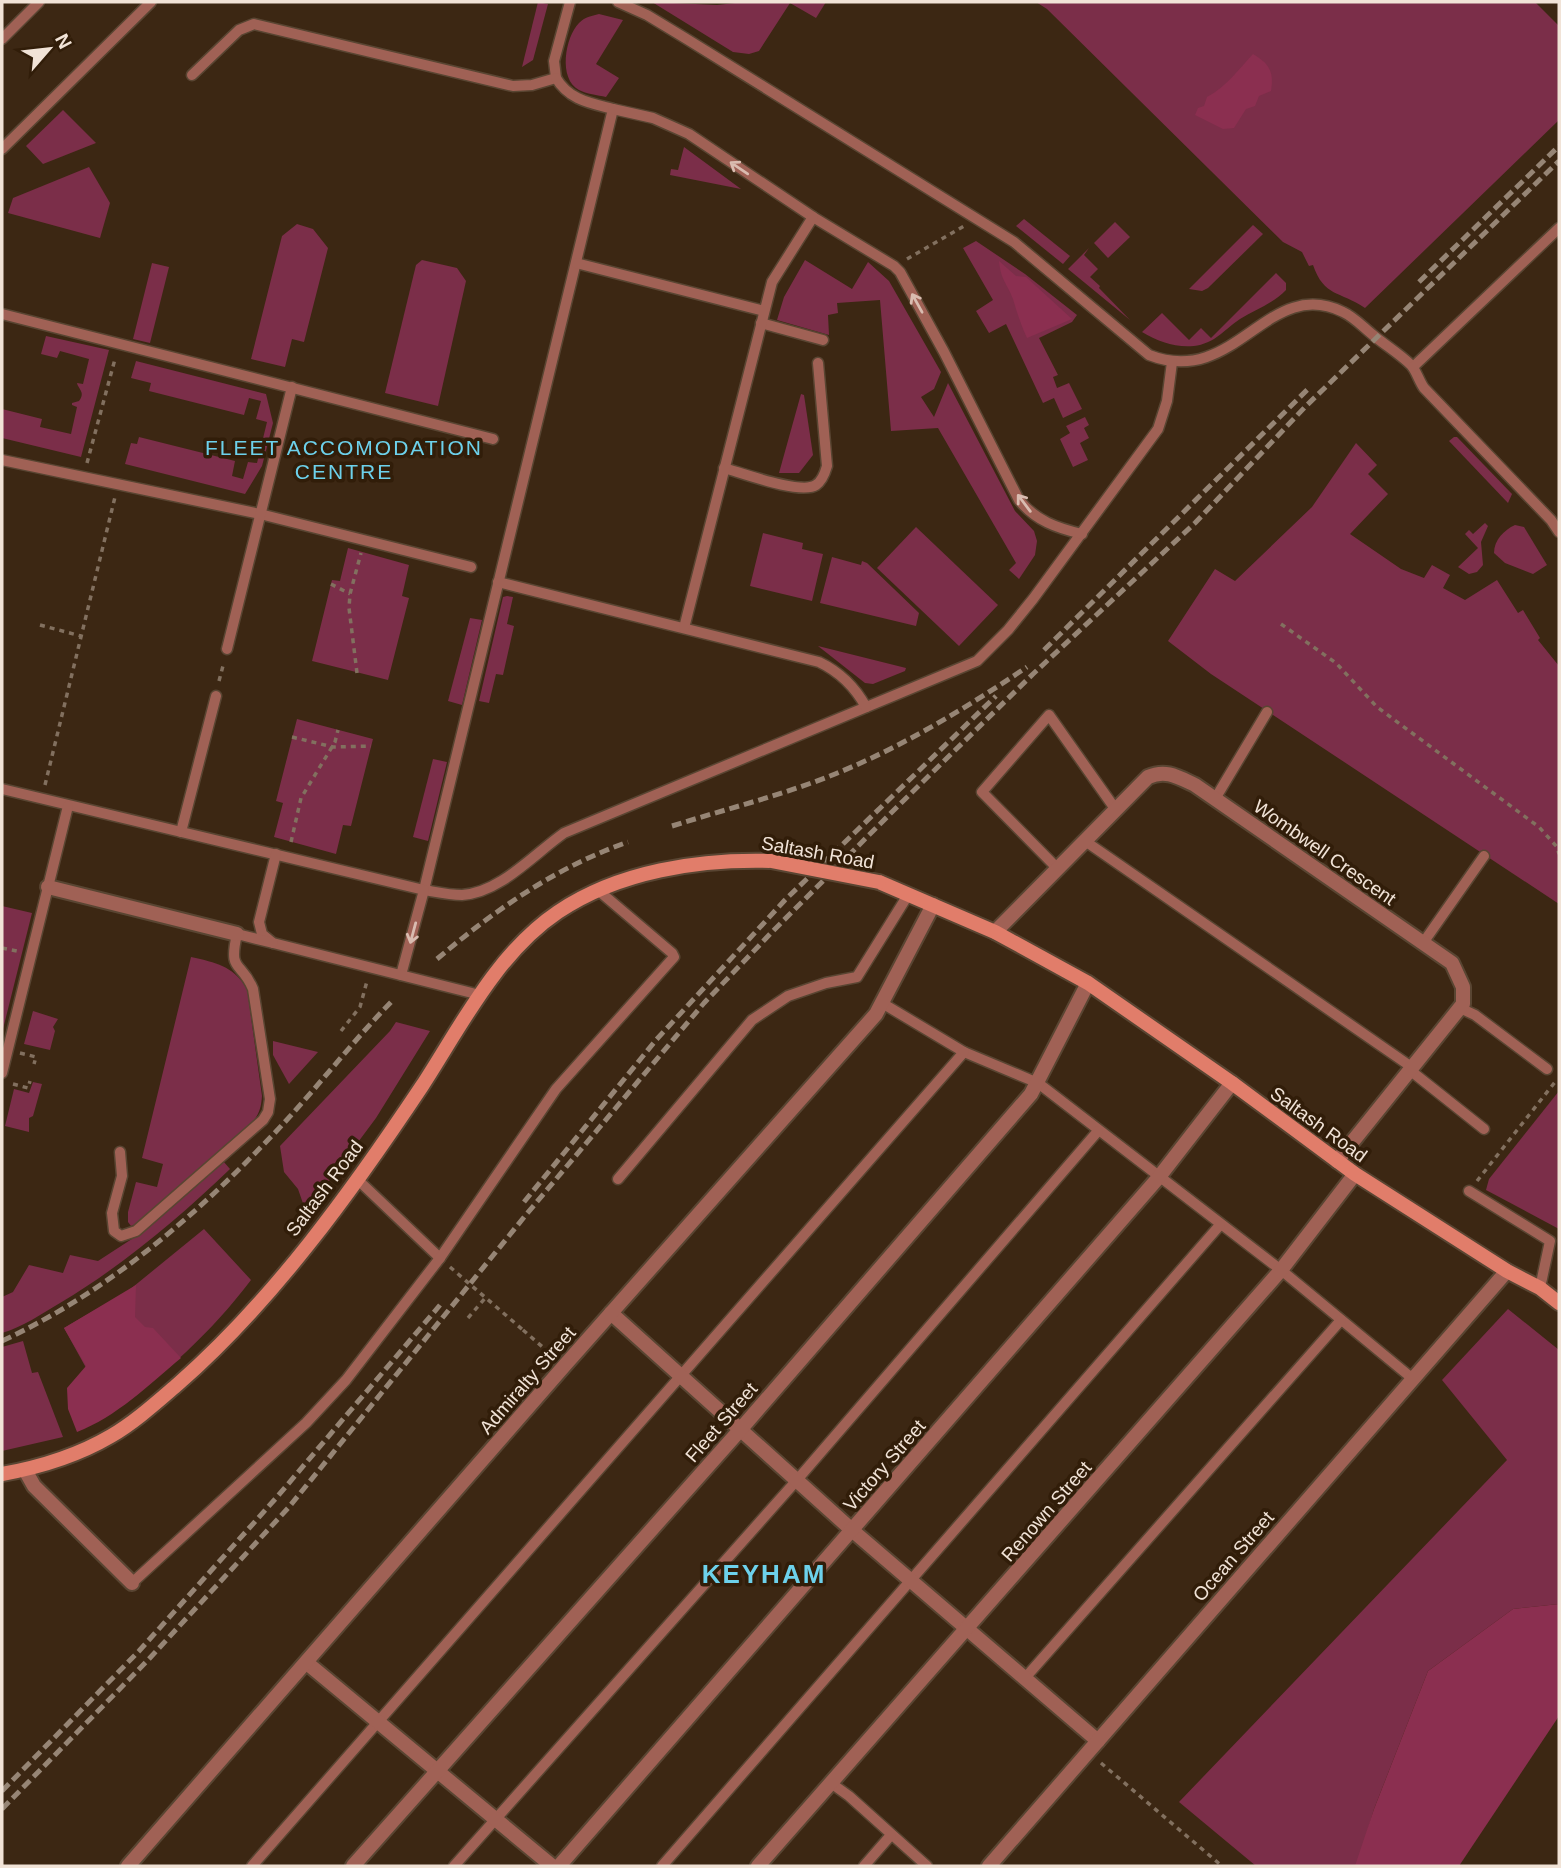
<svg xmlns="http://www.w3.org/2000/svg" width="1561" height="1868" viewBox="0 0 1561 1868" font-family="Helvetica,sans-serif">
  <rect width="100%" height="100%" fill="#3c2713"/>
  <g fill="#7b2e49">
    <polygon points="538,2 548,4 533,60 522,67"/>
    <polygon points="652,2 717,5 744,2 826,2 816,18 790,3 759,51 749,54 733,52"/>
    <path d="M1036,2H1535L1559,26V120L1365,308C1340,291 1324,297 1313,265L1309,266L1302,252L1283,242L1047,9Z"/>
    <path d="M599,14L623,20L596,64L619,78L606,97C598,95 586,94 579,90C558,79 565,37 579,23C585,17 591,16 599,14Z"/>
    <polygon points="63,110 96,143 43,164 26,146"/>
    <polygon points="684,147 741,189 670,175 671,169 678,170"/>
    <polygon points="89,167 110,203 100,238 8,213 13,198"/>
    <polygon points="1024,219 1070,256 1063,264 1016,226"/>
    <polygon points="1115,222 1130,237 1108,258 1094,243"/>
    <polygon points="297,224 313,229 328,248 304,342 292,339 285,367 251,359 282,236"/>
    <polygon points="1253,225 1263,234 1208,288 1202,291 1189,289"/>
    <polygon points="976,241 1025,274 1077,315 1072,322 1039,338 1058,375 1053,377 1057,388 1069,383 1082,409 1063,418 1054,398 1043,403 1006,324 989,333 976,311 993,300 963,248"/>
    <polygon points="1089,248 1084,255 1098,269 1090,277 1100,286 1099,288 1130,320 1068,269"/>
    <polygon points="422,260 457,268 466,281 438,406 385,393 416,265"/>
    <polygon points="805,260 852,289 868,262 889,281 941,372 934,389 921,397 934,417 948,383 1015,511 1034,531 1037,541 1035,555 1019,579 1009,570 1016,563 938,428 891,431 880,300 837,303 838,313 828,315 829,335 777,320 784,297"/>
    <polygon points="152,263 169,267 150,343 133,339"/>
    <path d="M1276,273L1286,283V290C1274,303 1255,310 1240,319C1231,325 1223,333 1214,339C1191,353 1164,345 1142,332L1162,313L1189,340L1201,328L1211,338Z"/>
    <path d="M46,336L109,350L81,457L2,438V409L42,419L40,427L71,434L77,407L72,405V403L79,401C86,392 78,389 77,383L83,384L89,359L60,351L57,358L41,354Z"/>
    <polygon points="136,361 266,394 273,423 262,466 245,494 125,464 131,443 137,444 139,437 235,461 232,476 243,479 248,462 257,463 267,422 256,419 261,401 249,398 244,415 149,391 151,383 131,378"/>
    <polygon points="801,394 804,395 813,455 799,473 779,473"/>
    <polygon points="1085,417 1089,425 1084,428 1089,438 1080,443 1088,460 1073,467 1060,439 1070,433 1066,426"/>
    <polygon points="1454,437 1457,437 1512,494 1508,503 1449,441"/>
    <polygon points="1356,443 1377,465 1368,474 1388,494 1350,534 1401,569 1424,578 1432,565 1450,575 1443,588 1465,600 1497,580 1518,613 1523,610 1540,638 1538,640 1559,666 1559,904 1211,674 1168,641 1215,569 1235,581 1312,507"/>
    <polygon points="1485,523 1488,526 1481,542 1483,565 1477,572 1469,574 1458,567 1478,548 1465,534 1469,530 1473,534"/>
    <path d="M1515,525L1524,527L1547,565L1533,574L1505,563L1494,553C1494,540 1504,530 1515,525Z"/>
    <polygon points="916,527 998,605 959,646 877,568"/>
    <polygon points="763,533 803,543 802,549 823,554 812,601 750,586"/>
    <polygon points="348,548 409,565 402,596 409,598 388,680 312,661 332,580 340,581"/>
    <polygon points="832,557 861,565 862,561 867,563 919,613 916,626 820,603"/>
    <polygon points="507,596 513,597 507,624 514,626 503,675 496,674 489,703 479,701 503,597"/>
    <polygon points="470,618 482,620 462,705 448,701"/>
    <polygon points="818,646 906,668 905,671 873,684 865,683"/>
    <polygon points="297,719 373,739 351,826 343,825 336,854 274,837 283,803 276,801"/>
    <polygon points="433,759 447,762 428,841 413,837"/>
    <polygon points="2,906 32,913 2,1033"/>
    <path d="M191,957C217,963 231,965 247,988L262,1096C261,1109 259,1115 250,1125L139,1223L131,1226L128,1222V1212L136,1182L157,1187L163,1164L142,1158Z"/>
    <polygon points="33,1011 58,1019 53,1027 55,1031 50,1050 24,1044"/>
    <polygon points="396,1022 430,1031 376,1118 306,1212 298,1189 284,1172 280,1146 390,1031"/>
    <polygon points="273,1041 318,1052 289,1084 273,1055"/>
    <polygon points="33,1082 42,1084 33,1116 29,1118 29,1132 5,1126 14,1089 29,1093"/>
    <polygon points="1559,1091 1559,1229 1486,1190 1489,1179"/>
    <path d="M223,1161L230,1169C178,1219 122,1266 60,1303C41,1314 23,1327 2,1333V1297L13,1292L29,1265L63,1273L70,1255L98,1261L138,1235Z"/>
    <path d="M204,1229L251,1280C211,1333 164,1375 111,1413L64,1328L128,1291Z"/>
    <polygon points="1508,1309 1559,1350 1559,1604 1513,1609 1428,1671 1374,1809 1357,1866 1256,1866 1179,1802 1507,1460 1442,1380"/>
    <polygon points="23,1341 32,1373 38,1372 63,1437 2,1451 2,1347"/>
  </g>
  <g fill="#8b2f50">
    <path d="M1253,54C1270,64 1274,72 1271,91L1259,96L1255,106L1246,109L1234,128L1223,129L1195,115L1198,108L1204,106L1207,97C1226,87 1239,69 1253,54Z"/>
    <path d="M999,261L1016,276L1026,277L1072,319L1027,338C1021,325 1017,313 1013,299C1007,283 1001,281 999,261Z"/>
    <path d="M136,1285L135,1317L145,1327L153,1328L181,1358C149,1385 116,1417 77,1432L68,1409L67,1388L86,1366L64,1328Z"/>
    <polygon points="1559,1604 1559,1716 1459,1866 1355,1866 1374,1809 1428,1671 1513,1609"/>
  </g>
  <g fill="none" stroke-linecap="round" stroke-linejoin="round">
    <g stroke="#594532" stroke-width="13">
      <g id="service">
        <path d="M618,2L647,15L685,38L1014,242L1149,355C1236,389 1267,275 1343,312C1354,317 1363,327 1373,335C1385,345 1400,354 1411,365C1416,370 1419,381 1424,388L1551,520L1559,532"/>
        <polyline points="2,39 39,2"/>
        <polyline points="192,75 239,30 254,24 513,86 532,85 556,78 554,61 570,2"/>
        <path d="M556,78C569,100 590,103 613,109L424,890C436,892 449,895 462,895C500,893 534,854 564,833L977,661L1008,630L1033,599L1158,429L1167,401L1172,362"/>
        <path d="M613,109L653,118L689,134L813,217L894,266L900,272L944,352L1019,500C1036,521 1057,528 1082,534"/>
        <polyline points="2,149 151,2"/>
        <polyline points="576,263 764,311"/>
        <polyline points="2,314 493,439"/>
        <polyline points="761,323 823,340"/>
        <polyline points="1413,367 1559,228"/>
        <polyline points="2,460 260,514 471,567"/>
        <path d="M724,468C742,473 801,495 816,485C822,481 825,473 827,466L818,363"/>
        <path d="M498,582L819,662C840,672 855,687 866,707"/>
        <polyline points="684,628 772,282 813,217"/>
        <polyline points="227,649 292,387"/>
        <polyline points="2,789 424,890 401,975"/>
        <polyline points="1215,799 1267,712"/>
        <polyline points="181,832 216,696"/>
        <polyline points="1085,841 1413,1068"/>
        <polyline points="276,854 259,922 262,934 273,943 480,995"/>
        <polyline points="1058,869 982,792 1049,715 1116,810"/>
        <polyline points="1423,943 1484,856"/>
        <polyline points="882,1003 964,1052 1038,1083 1281,1270 1413,1379"/>
        <polyline points="1460,1008 1475,1015 1547,1069"/>
        <polyline points="1411,1071 1484,1129"/>
        <polyline points="2,1073 68,806"/>
        <path d="M120,1152L122,1176L112,1213L114,1231L121,1236L136,1231L263,1120L268,1112L270,1099L253,989C241,960 228,973 237,934L273,943"/>
        <polyline points="357,1179 440,1258"/>
        <polyline points="618,1179 752,1020 788,996 826,983 857,977 908,895"/>
        <polyline points="1469,1191 1550,1241 1540,1288"/>
        <polyline points="132,1583 306,1423 346,1380 440,1258 556,1089 674,957 672,953 599,891"/>
        <polyline points="1025,1678 1341,1320"/>
        <polyline points="831,1783 849,1796 927,1866"/>
        <polyline points="252,1866 964,1052"/>
        <polyline points="454,1866 797,1480 1098,1131"/>
        <polyline points="662,1866 1220,1225"/>
        <polyline points="864,1866 891,1835"/>
      </g>
    </g>
    <g stroke="#594532" stroke-width="18">
      <polyline id="pedestrian" points="48,887 237,934"/>
    </g>
    <g stroke="#594532" stroke-width="18">
      <g id="minor">
        <path d="M995,932L1148,777C1166,769 1178,777 1195,785L1452,963L1463,987V1004L1337,1161"/>
        <polyline points="611,1313 853,1531 1098,1741"/>
        <polyline points="25,1470 34,1486 132,1583"/>
        <polyline points="307,1663 552,1866"/>
        <polyline points="128,1866 565,1365 876,1014 933,905"/>
        <polyline points="353,1866 740,1430 1031,1094 1088,983"/>
        <polyline points="559,1866 1159,1177 1232,1083"/>
        <polyline points="758,1866 1281,1270 1355,1174"/>
        <polyline points="989,1866 1507,1271"/>
      </g>
    </g>
    <g stroke="#594532" stroke-width="18">
      <g id="secondary">
        <polyline points="879,882 995,932 1088,983 1232,1083 1355,1174 1507,1271 1540,1288 1559,1303"/>
        <path d="M2,1474C41,1467 77,1456 111,1436C135,1422 157,1402 178,1384C273,1301 352,1191 422,1086C461,1026 497,953 558,912C619,871 699,859 771,861"/>
      </g>
    </g>
    <g stroke="#82705f" stroke-width="3.5" stroke-dasharray="5 5" stroke-linecap="butt">
      <polyline points="907,259 964,226"/>
      <polyline points="87,463 115,359"/>
      <polyline points="331,584 350,594"/>
      <polyline points="1281,624 1336,663 1377,707 1539,827 1557,847 1559,854"/>
      <polyline points="40,625 81,636"/>
      <polyline points="357,673 349,608 350,594 361,553"/>
      <polyline points="219,681 224,662"/>
      <polyline points="292,737 333,747 371,746"/>
      <polyline points="45,785 115,497"/>
      <polyline points="291,842 301,798 335,742 338,730"/>
      <polyline points="2,948 17,951"/>
      <polyline points="341,1031 360,1007 367,981"/>
      <polyline points="20,1053 36,1057 34,1064"/>
      <polyline points="13,1084 28,1088 30,1081"/>
      <polyline points="1477,1181 1555,1082"/>
      <polyline points="468,1318 486,1297"/>
      <polyline points="523,1330 553,1356"/>
      <polyline points="1101,1763 1222,1866"/>
    </g>
    <use href="#service" stroke="#a06155" stroke-width="10"/>
    <use href="#pedestrian" stroke="#a06155" stroke-width="14"/>
    <use href="#minor" stroke="#a06155" stroke-width="14"/>
    <use href="#secondary" stroke="#e17d6a" stroke-width="14"/>
    <g stroke="#968575" stroke-width="5" stroke-dasharray="10 5" stroke-linecap="butt">
      <polyline points="1419,282 1559,146"/>
      <polyline points="1044,650 1308,389"/>
      <path d="M672,826C726,809 783,795 835,774C904,746 966,708 1027,667"/>
      <path d="M437,959C495,910 556,867 628,842"/>
      <polyline points="524,1202 656,1040 785,900 996,696"/>
      <path d="M2,1341C110,1291 202,1211 283,1124C320,1084 354,1040 392,1001"/>
      <polyline points="2,1791 139,1651 277,1497 440,1305"/>
      <polyline points="2,1809 148,1660 289,1507 525,1216 704,1003 772,932 895,809 1033,674 1195,523 1306,406 1559,161"/>
    </g>
    <g stroke="#594532" stroke-width="18" stroke-linecap="butt">
      <polyline id="secondary-bridge" points="771,861 879,882"/>
    </g>
    <polyline stroke="#82705f" stroke-width="3.5" stroke-dasharray="5 5" stroke-linecap="butt" points="450,1267 523,1330"/>
    <use href="#secondary-bridge" stroke="#e17d6a" stroke-width="14"/>
  </g>
  <defs><path id="oneway-shaft" d="M-6 0H5M1.5-3L5.5 0L1.5 3" fill="none" stroke-width="1.6" stroke-linecap="round" stroke-linejoin="round" transform="scale(1.75)"/></defs>
  <g stroke="#d9bcb0">
    <use href="#oneway-shaft" transform="translate(739 168) rotate(-146)"/>
    <use href="#oneway-shaft" transform="translate(917 303) rotate(-119)"/>
    <use href="#oneway-shaft" transform="translate(1024 503) rotate(-127)"/>
    <use href="#oneway-shaft" transform="translate(413 933) rotate(105)"/>
  </g>
  <g text-anchor="middle" stroke-width="7" stroke-linejoin="round" paint-order="stroke">
    <g font-size="19" fill="#f1e3d7" stroke="#311d09">
      <text transform="translate(818 852) rotate(10)" y="7">Saltash Road</text>
      <text transform="translate(1325 852) rotate(35)" y="7">Wombwell Crescent</text>
      <text transform="translate(1319 1124) rotate(36)" y="7">Saltash Road</text>
      <text transform="translate(324 1188) rotate(-53)" y="7">Saltash Road</text>
      <text transform="translate(527 1380) rotate(-49)" y="7">Admiralty Street</text>
      <text transform="translate(721 1422) rotate(-49)" y="7">Fleet Street</text>
      <text transform="translate(884 1465) rotate(-49)" y="7">Victory Street</text>
      <text transform="translate(1046 1511) rotate(-49)" y="7">Renown Street</text>
      <text transform="translate(1233 1556) rotate(-49)" y="7">Ocean Street</text>
    </g>
    <g font-size="21" letter-spacing="2" fill="#6dd1eb" stroke="#311d09">
      <text x="344" y="455">FLEET ACCOMODATION<tspan x="344" dy="24">CENTRE</tspan></text>
    </g>
    <g font-size="26" font-weight="bold" letter-spacing="2" fill="#6dd1eb" stroke="#311d09">
      <text x="764" y="1583">KEYHAM</text>
    </g>
  </g>
  <rect width="1561" height="1868" fill="none" stroke="#f1e3d7" stroke-width="7"/>
  <g transform="translate(49 49) rotate(62)" stroke="#311d09" stroke-width="5" paint-order="stroke">
  <path d="M0-5L12 26L0 18L-12 26Z" fill="#f1e3d7"/>
  <text y="-10" font-size="19" font-weight="bold" text-anchor="middle" fill="#f1e3d7">N</text>
  </g>
</svg>
